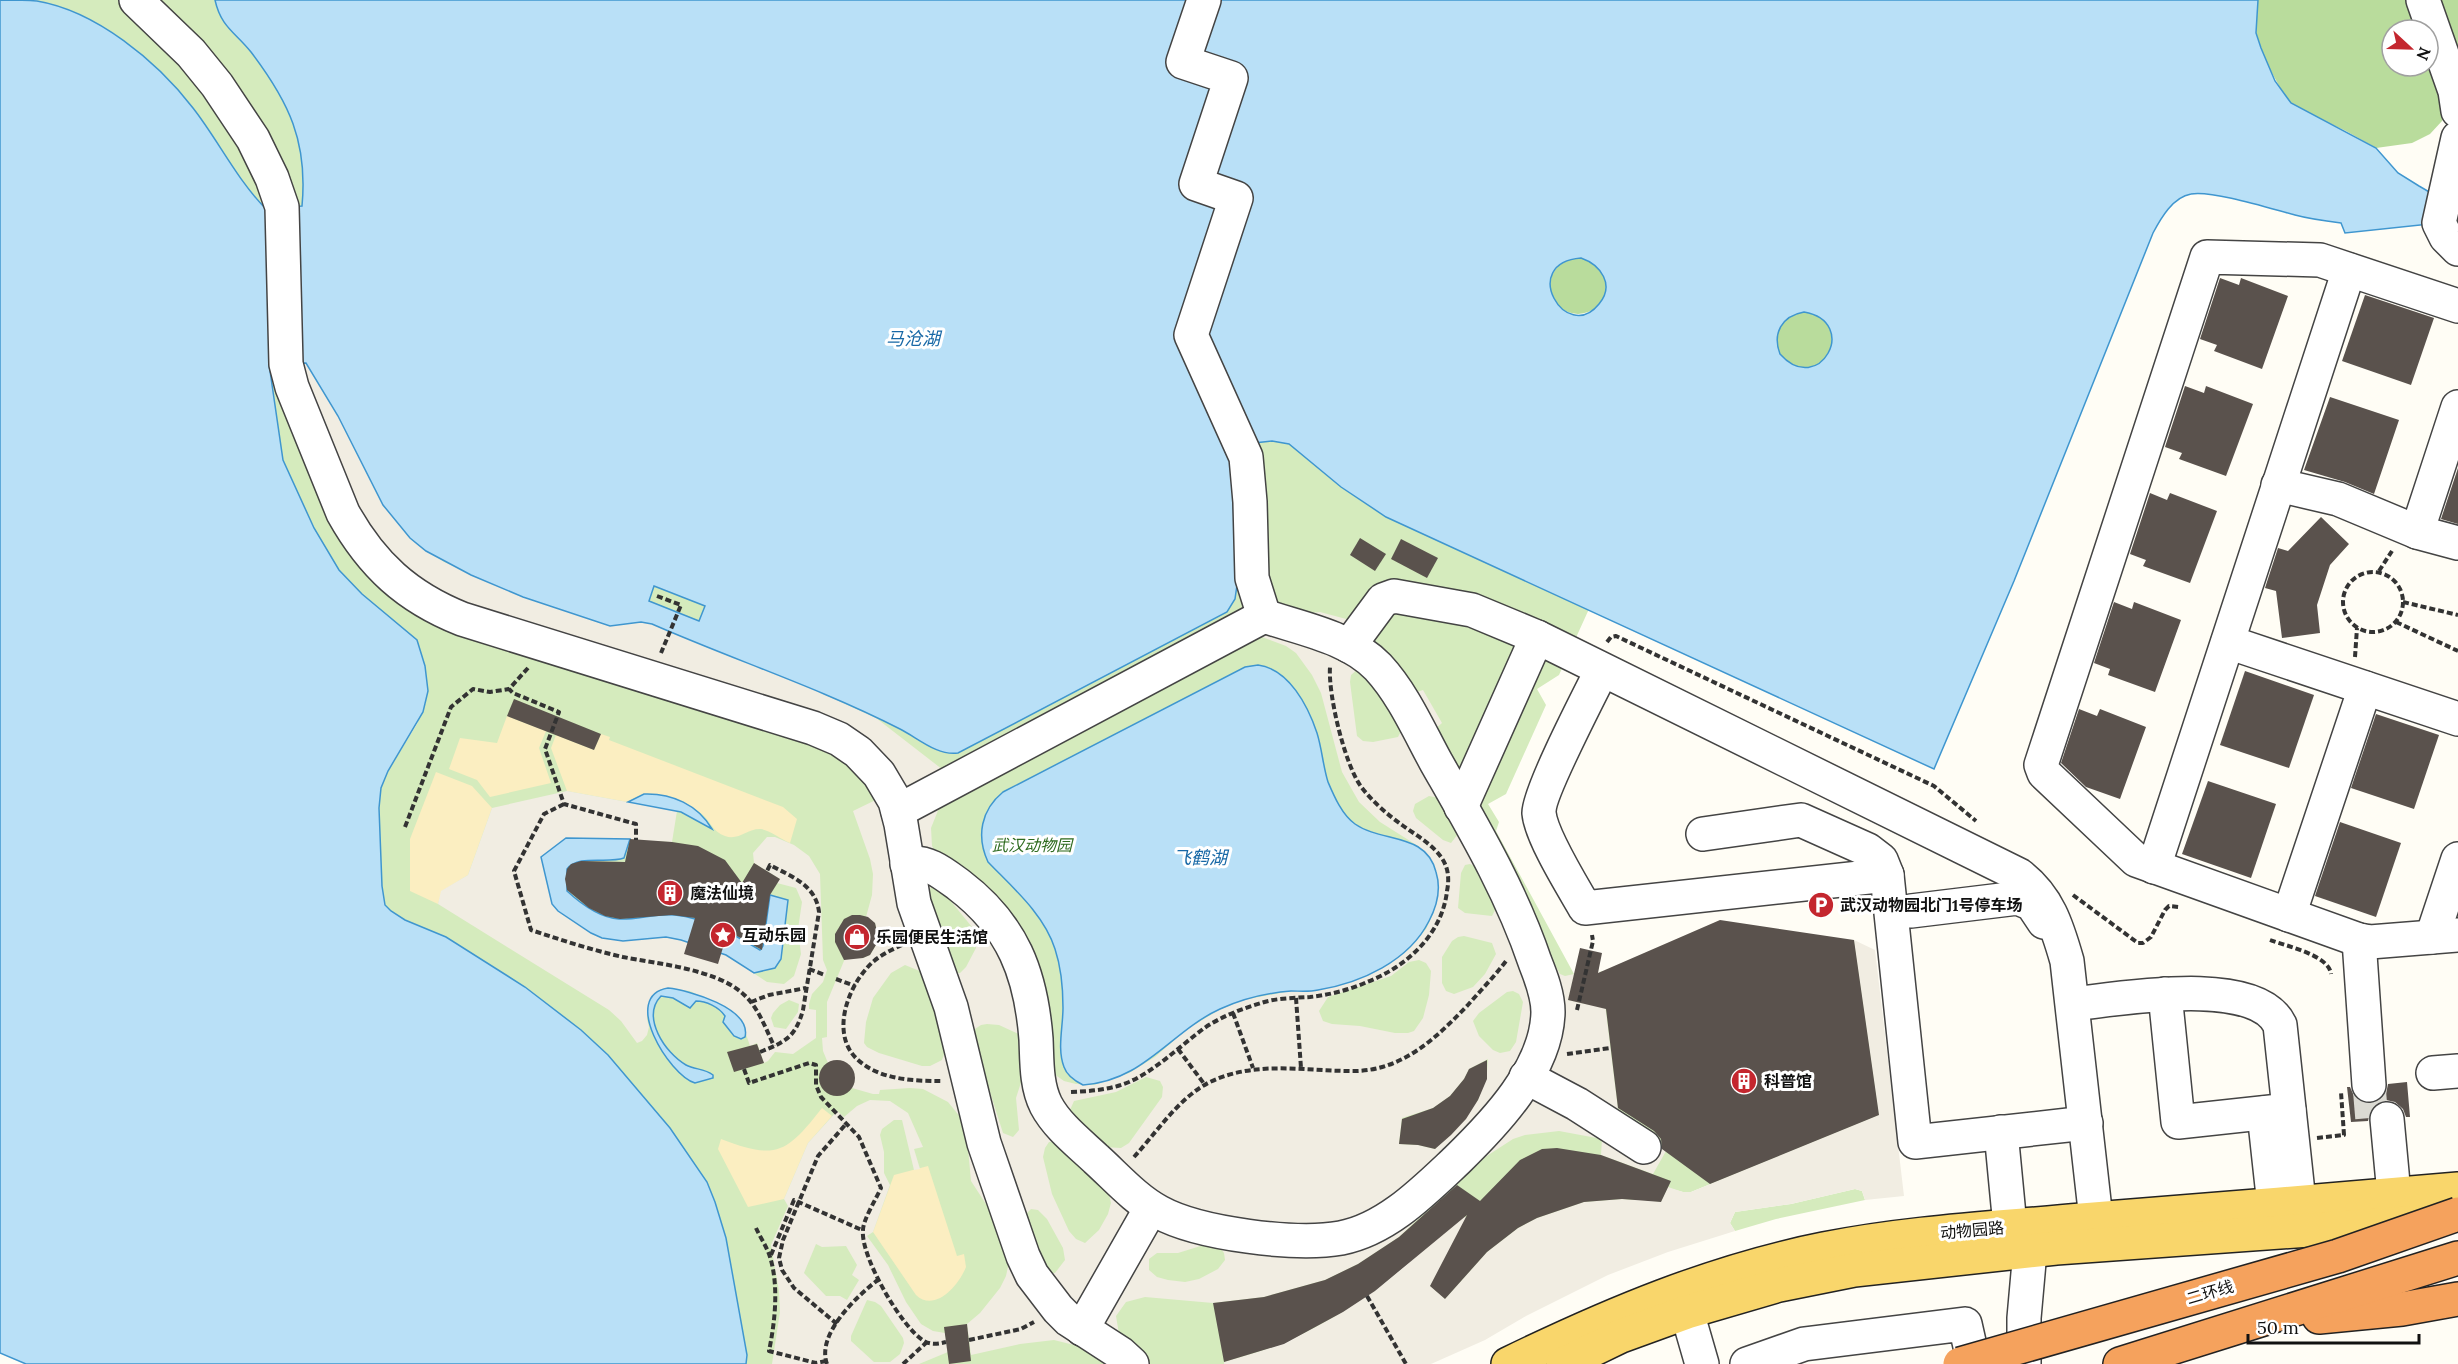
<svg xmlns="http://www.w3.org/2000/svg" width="2458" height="1364" viewBox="0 0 2458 1364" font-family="Lora,'Noto Sans SC',serif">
  <rect width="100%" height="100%" fill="#fffdf5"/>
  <g fill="#d5ebbd">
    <path d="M34,0H1273L1254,443L1272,441L1289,444L1341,487L1386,517L1589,609L1559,675L1537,689L1546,705L1506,794L1488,804L1499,822L1496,831L1574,974L1568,1000L1590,1005L1598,972L1854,940L1879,1115L1691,1192H1683L1668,1188L1661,1202L1636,1199L1445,1299L1430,1286L1445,1258L1435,1239C1371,1298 1310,1341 1225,1362L1224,1364H746L747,1355L726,1238L715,1202L707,1182L670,1128L608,1055L581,1030L525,987L446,937L405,920L391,911L385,905L382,886L379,808L381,788L388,771L417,724L426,702L416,640L362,594L339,570L314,528L283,460L269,364L265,208L242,181L193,108L170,81L140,53L113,33L54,5Z"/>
    <polygon points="1855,1189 1862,1191 1865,1200 1776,1219 1735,1231 1730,1223 1735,1212 1791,1204"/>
  </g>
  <g fill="#b9dc9c" fill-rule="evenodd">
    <path d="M2258,0H2458V59L2449,104L2442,121L2430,134L2412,143L2376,148L2346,131L2304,111L2291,103L2283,93L2266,62L2256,33ZM2392,30H2428V66H2392Z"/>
    <circle cx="1578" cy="286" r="28"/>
    <circle cx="1804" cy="340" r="28"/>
  </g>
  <g fill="#fbeec1">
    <polygon points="507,716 546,731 539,748 551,783 490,797 477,780 449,769 460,738 497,743"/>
    <path d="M601,734L610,737L609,740L783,807L797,819L790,843C781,839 769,830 761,829C748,828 739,841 725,836C713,832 711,822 702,814C683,799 650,786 628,802L567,791L551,748L556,735L594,750Z"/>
    <polygon points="436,772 472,786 492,808 468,875 442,891 438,904 410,891 410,839"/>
    <path d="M822,1108L832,1116L808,1143L784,1199L748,1207L718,1149L721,1139C776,1160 786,1154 822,1108Z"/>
    <path d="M928,1166L957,1256L964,1254L966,1267C959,1285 935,1313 916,1295L873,1232L894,1175Z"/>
  </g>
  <g fill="#f1ede2" fill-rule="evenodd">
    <path d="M297,363H306L338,415L383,505L410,538L444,562L523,597L610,626L641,622L652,624L795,681L876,718L947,773L1238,620L1261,593L1293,615L1320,612L1350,620L1373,638L1396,677L1414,693L1423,690L1442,723L1434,730L1471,811L1560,974L1565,976L1574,974L1568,1000L1590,1005L1598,972H1601L1619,1117L1666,1151L1653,1174L1601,1155L1602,1139L1559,1131L1525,1135L1513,1139L1479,1161L1399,1237L1358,1264L1325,1280L1264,1297L1213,1303L1145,1297L1126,1302L1116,1316L1120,1340L1148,1364H1123L1094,1350L1054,1340L1020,1344L971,1355L967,1324L980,1313L1000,1288L1006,1276L1010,1257L997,1221L971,1181L967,1137L961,1118L948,1102L923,1089L910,1088L880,1090L879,1094H873L852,1088L854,1073L850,1066L836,1061L828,1063L823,1051L822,1038L827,1037V1002L846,956L863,958L870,955L879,940L875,923L866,917L872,895L873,874L870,859L853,811L890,793L873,757L458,609L369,538ZM1257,635L1286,646L1296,653L1312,675L1321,693L1342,772L1359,802L1380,822L1418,846L1428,855L1436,871V903L1433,914L1426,929L1409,949L1393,961L1358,979L1315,991H1291L1243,1000L1219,1010L1187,1029L1155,1057L1129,1073L1094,1085L1076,1084L1064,1081L1054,1074L986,903L937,855L932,846L931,828L941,803ZM1359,668L1372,674L1401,731L1398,737L1373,742L1363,741L1357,736L1350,682L1351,675ZM1429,796L1439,798L1458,834L1451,843L1443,840L1416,818L1413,811L1415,804ZM1470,864L1474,866L1494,905L1495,910L1492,916L1465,913L1458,908L1461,873L1465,865ZM933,885L940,888L972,927L976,936V948L966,967L960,973H954L926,894ZM1464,936L1492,943L1496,954L1485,974L1473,987L1454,994L1446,991L1442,983V957L1452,941L1458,937ZM1419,960L1426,963L1431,971L1429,995L1423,1018L1414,1031L1408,1033H1395L1360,1026L1332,1024L1323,1021L1319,1011L1328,997L1391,976L1409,962ZM905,965L922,972L947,1046L942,1060L930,1066H922L879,1053L867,1047L864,1043L866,1022L873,998L891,973ZM1513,991L1519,994L1523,1002L1516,1042L1510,1051L1500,1053L1493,1050L1479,1036L1473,1021L1479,1013L1507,992ZM987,1024L999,1025L1023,1036L1024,1073L1016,1098L1019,1130L1013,1137L1003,1133L974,1042L975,1029L981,1025ZM1488,1059L1487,1072L1478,1100L1435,1149L1418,1145L1399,1144L1402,1118L1433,1108L1450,1096L1464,1079L1469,1069ZM1146,1077L1160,1081L1163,1087L1162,1097L1129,1143L1121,1148L1104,1147L1070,1110L1074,1101L1116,1092ZM1049,1142H1057L1108,1190L1111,1203L1108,1214L1099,1230L1085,1243L1076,1239L1069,1231L1052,1194L1043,1157L1045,1148ZM1031,1209L1038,1210L1047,1219L1063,1248L1065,1260L1055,1273H1050L1041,1263L1026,1214ZM1207,1244L1221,1249L1224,1253L1225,1260L1218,1269L1199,1279L1185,1282L1168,1280L1157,1277L1149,1270V1259L1157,1253H1178Z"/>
    <path d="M567,791L677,811L672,842L566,838L552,904L633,940L666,937L698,944L726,955L767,982L784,984L794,976L801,954L798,929L802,902L796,888L777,883L780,879L754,863L753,853L767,837H775L794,845L809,856L820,874L823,960L827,970L823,982L812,994L809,1004V1009L816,1010V1038L793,1054L775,1052L768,1061L764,1063L757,1043L750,1046L742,1022L728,1009L690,991L668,988L648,1004L647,1019L649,1027L647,1035L642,1041L637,1043L621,1021L609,1010L438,904L441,891L468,875L492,808ZM789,1000L799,1004L798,1012L786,1029L774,1027L771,1018L773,1013L780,1005Z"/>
    <polygon points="1854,940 1875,950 1904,1196 1865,1200 1862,1191 1855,1189 1791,1204 1735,1212 1730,1223 1735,1231 1668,1252 1608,1275 1526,1316 1485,1340 1431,1364 1224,1364 1224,1362 1285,1344 1343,1312 1375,1291 1406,1266 1459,1212 1469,1220 1430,1286 1445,1299 1487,1252 1518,1228 1537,1218 1584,1202 1622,1199 1661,1202 1668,1187 1683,1192 1691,1192 1879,1115"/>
    <path d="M870,1100L890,1101L908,1113L923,1147L914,1149L920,1169L914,1170L902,1120H894L882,1129L880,1135L884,1152V1173L890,1185L873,1232L867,1236L888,1265L906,1302L921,1324L933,1331L945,1333L948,1352L919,1364H772L780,1312L779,1291L771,1245L788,1206L784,1199L808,1143L837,1111L844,1117L857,1106ZM816,1244L822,1247L846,1246L857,1265L852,1275L859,1280L847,1300L840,1296H826L804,1273ZM867,1300L875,1302L881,1306L903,1338L904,1343L900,1354L890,1362H874L851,1341V1336Z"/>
  </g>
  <g fill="#b9e0f7" stroke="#3f96cf" stroke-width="1.5" fill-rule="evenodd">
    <path d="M0,0C12,0 25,0 37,1C96,11 157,61 193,108C218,140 236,178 265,208L302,206C308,142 289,102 251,52C235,32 221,27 215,0H2258L2256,33L2261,48L2275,81L2291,103L2376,148L2398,173L2419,186L2431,193L2458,199V221L2345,233L2341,223C2325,221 2310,219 2295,215C2272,209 2212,190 2191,194C2173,197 2161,218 2153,233L2014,581L1934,769L1386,517L1341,487L1289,444L1272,441L1254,443L1231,456L1237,585L1235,599L1227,612L958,753C937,756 918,738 900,729C820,688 734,660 652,624L641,622L610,626L523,597L471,575L426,551L410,538L383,505L338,416L306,363L269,364L283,460L314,528L339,570L362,594L417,640L425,666L428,691L423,712L388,771L381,788L379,808L382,886L385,905L391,911L405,920L446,937L525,987L581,1030L608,1055L670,1128L707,1182L715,1202L726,1238L747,1355L746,1364H26L0,1353ZM1581,258C1601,265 1615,285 1599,304C1566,345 1518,263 1581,258ZM1804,312C1861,322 1819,398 1780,354C1772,333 1782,316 1804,312ZM654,586L705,606L699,621L649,601Z"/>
    <path d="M1258,665C1289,669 1308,706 1317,733C1322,749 1323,766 1328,782C1334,796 1342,815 1355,824C1382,843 1426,832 1436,872C1441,888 1437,906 1429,921C1409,961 1361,983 1318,990C1309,992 1300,991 1291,991C1266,993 1242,999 1220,1009C1170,1032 1144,1081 1083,1085C1075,1081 1067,1076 1064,1067C1057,1049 1063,1027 1063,1008C1063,988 1061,967 1055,949C1044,914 1012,887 988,862C976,836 981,810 1003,792L1245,667Z"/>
    <path d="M644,794C672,793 698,805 712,829L681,812L628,802Z"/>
    <path d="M566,838L630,839L624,858C607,864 579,854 567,869V891C580,903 600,918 619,919C637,920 656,913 675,915C705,918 735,935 760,950L763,946L770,895L788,900L781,959L775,968L754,973L726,955L681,940L666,937L623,941L602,938L591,933L558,911L552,904L541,857Z"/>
    <path d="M668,988C688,990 752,1008 745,1037L741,1039L734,1036L723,1022L725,1016C719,1007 706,1001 696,1001L690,1008L673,998L661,996C641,1017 665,1053 686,1065C695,1070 704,1068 713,1075V1078L695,1083C669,1075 620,996 668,988Z"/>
  </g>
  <g fill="#5a524d">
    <polygon points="2220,278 2239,285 2241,278 2288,296 2262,369 2214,351 2217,345 2200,339"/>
    <polygon points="2365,295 2434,318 2411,385 2342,361"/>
    <polygon points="2185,386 2204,393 2206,386 2253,404 2226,476 2179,459 2182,453 2165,447"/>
    <polygon points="2330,397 2399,420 2374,494 2345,482 2304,470"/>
    <polygon points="2458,468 2458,524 2441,519"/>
    <polygon points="2150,493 2167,500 2170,493 2217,511 2190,583 2143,566 2146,560 2130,554"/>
    <polygon points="2321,517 2349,544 2330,565 2317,605 2320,633 2282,638 2276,591 2265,588 2278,548 2288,551"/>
    <polygon points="1360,538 1386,554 1375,571 1350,555"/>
    <polygon points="1401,539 1438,558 1427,578 1391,559"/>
    <polygon points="2114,602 2132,609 2134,602 2181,620 2155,692 2108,675 2110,669 2094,663"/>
    <polygon points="2245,671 2314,695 2289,768 2220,745"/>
    <polygon points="514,699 601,734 594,750 507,716"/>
    <polygon points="2079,709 2097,716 2100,709 2146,727 2120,799 2086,787 2061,763"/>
    <polygon points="2376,714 2439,735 2414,809 2351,788"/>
    <polygon points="2208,781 2276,804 2251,878 2182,854"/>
    <polygon points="2340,822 2401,843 2376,917 2315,896"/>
    <polygon points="630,839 672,842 698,846 725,860 742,883 754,863 780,879 770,895 762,950 728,931 718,964 684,954 695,918 672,915 620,919 605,916 589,908 567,890 565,879 567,869 571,864 581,861 625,862"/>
    <polygon points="852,915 860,915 868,917 875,923 879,940 870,955 863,958 844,960 835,942 835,934 844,919"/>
    <polygon points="1720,920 1854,940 1879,1115 1710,1184 1662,1149 1661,1139 1654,1131 1618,1108 1606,1009 1568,1000 1580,948 1602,953 1598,973"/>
    <polygon points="757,1044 764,1063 734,1072 727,1052"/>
    <polygon points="1487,1060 1487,1079 1478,1100 1466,1119 1451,1135 1435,1149 1418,1145 1399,1144 1402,1119 1433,1108 1450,1096 1464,1079 1469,1069"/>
    <circle cx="837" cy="1078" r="18"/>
    <polygon points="2407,1082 2410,1117 2406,1117 2403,1109 2395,1102 2386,1100 2376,1104 2370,1112 2368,1121 2351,1122 2347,1087 2350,1087 2354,1096 2360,1102 2371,1104 2379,1101 2386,1094 2388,1084"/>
    <polygon points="1557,1148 1601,1155 1671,1181 1661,1202 1622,1199 1584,1202 1537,1218 1518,1228 1487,1252 1445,1299 1430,1286 1467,1215 1375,1291 1343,1312 1284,1344 1224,1362 1213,1303 1264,1297 1325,1280 1358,1264 1399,1237 1457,1185 1480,1201 1520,1160 1542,1149"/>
    <polygon points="967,1324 971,1361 949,1364 944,1327"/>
  </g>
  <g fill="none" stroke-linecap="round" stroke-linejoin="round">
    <polyline stroke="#dbdad3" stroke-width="33" stroke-dasharray="33 16" stroke-linecap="butt" points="2369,1085 2372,1121"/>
    <g stroke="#444" stroke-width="36">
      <g id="minor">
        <path d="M136,0L191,53L217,85L253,139L272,178L282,207L286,364L292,387L343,513C372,565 407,597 462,619L813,728L839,739L858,752L879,774L895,801L901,824L914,903L951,1007L984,1143L1023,1256L1032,1275L1058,1309L1069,1320L1120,1353L1132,1364"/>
        <polyline points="1204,0 1183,62 1231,78 1196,184 1236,198 1191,335 1246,457 1250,502 1252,578 1264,616"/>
        <polyline points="2423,0 2455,91 2458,111"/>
        <polyline points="2458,138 2439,223 2446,237 2458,249"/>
        <polyline points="2458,306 2320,260 2207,257 2041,765 2044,773 2136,860 2359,940 2370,942 2458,935"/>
        <polyline points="2278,485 2338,499 2417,532 2458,543"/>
        <polyline points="2417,532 2458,407"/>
        <polyline points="2228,642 2458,719"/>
        <path d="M1349,646L1383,600L1394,596L1472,610L1537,637L2019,875C2048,897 2057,926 2067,961L2096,1219"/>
        <path d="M1602,670C1590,694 1538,794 1539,813C1541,836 1573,887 1585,908L1887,875"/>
        <polyline points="1461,807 1537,637"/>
        <path d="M898,811L1264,616C1302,629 1349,637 1378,667C1403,694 1419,731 1436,762C1473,827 1511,891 1535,962C1541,977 1548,995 1548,1012C1547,1069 1495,1123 1457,1160C1424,1191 1387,1229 1341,1238C1296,1246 1199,1234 1159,1212C1135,1199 1116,1177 1096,1159C1079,1143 1057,1126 1046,1105C1036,1085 1037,1061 1036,1039C1031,974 1013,926 959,885C944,874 926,859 907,864"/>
        <polyline points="1703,834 1801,820 1868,850 1881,860 1887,875 1915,1142 2086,1123"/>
        <polyline points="2154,867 2349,270"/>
        <polyline points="1911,911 2018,898 2032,904 2044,922"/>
        <polyline points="2289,915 2365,688"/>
        <polyline points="2432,937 2458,859"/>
        <polyline points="2359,940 2369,1085"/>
        <polyline points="2165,994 2178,1122 2289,1110"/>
        <path d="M2073,1004C2119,999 2256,974 2280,1025L2299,1202"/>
        <polyline points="2433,1073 2458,1071"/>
        <polyline points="1526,1077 1577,1104 1644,1147"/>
        <polyline points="2264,1113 2274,1205"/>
        <polyline points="2387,1119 2394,1194"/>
        <polyline points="2001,1132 2010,1226"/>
        <polyline points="1687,1312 1702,1364"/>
        <polyline points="1082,1329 1151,1208"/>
        <polyline points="1747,1364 1804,1344 1965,1324 1974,1364"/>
        <polyline points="2024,1364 2024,1318 2030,1251"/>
      </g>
    </g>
    <g stroke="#222" stroke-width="36">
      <g id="major">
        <path d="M1508,1364C1609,1315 1713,1271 1824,1249C1909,1232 1996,1228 2082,1220C2207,1210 2333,1200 2458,1189"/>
        <polyline points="1563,1364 1621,1336 1687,1312 1779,1285 1854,1270 2056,1248 2422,1222"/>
      </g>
    </g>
    <g stroke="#222" stroke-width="36">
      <g id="highway">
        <polyline points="2319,1317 2402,1309 2458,1299"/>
        <polyline points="2120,1364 2458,1258"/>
      </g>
    </g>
    <g stroke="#333" stroke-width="4" stroke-dasharray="6 3" stroke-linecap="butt">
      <polyline points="2379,571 2392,551"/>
      <circle cx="2373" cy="602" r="30"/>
      <polyline points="657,596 681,605 661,653"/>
      <polyline points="2403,602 2458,615"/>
      <polyline points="2396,622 2458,651"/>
      <polyline points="1607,642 1611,637 1616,636 1934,786 1976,821"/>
      <polyline points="2355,657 2357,628"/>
      <polyline points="528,668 509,689 513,693 559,712 545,749 564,804 636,824 636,840"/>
      <path d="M564,804L544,814L514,871L531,930C561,940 592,950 623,957C659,964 713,969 741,992C758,1006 765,1027 774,1046"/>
      <polyline points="405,827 451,707 473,689 490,692 509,689"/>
      <polyline points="2073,895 2138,943 2143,943 2151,937 2165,910 2169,906 2179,907"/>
      <path d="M2270,940C2286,946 2329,955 2331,974"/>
      <path d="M902,945C889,951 876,957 867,968C846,991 831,1036 858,1060C880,1080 914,1081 942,1081"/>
      <polyline points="809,969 825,975"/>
      <polyline points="836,979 855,986"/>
      <polyline points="1296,998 1301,1068"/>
      <polyline points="751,1002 769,995 806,988"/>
      <polyline points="1577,1010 1593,941 1592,935"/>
      <polyline points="1233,1013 1253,1068"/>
      <polyline points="1178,1049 1205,1085"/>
      <path d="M760,1052C785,1042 795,1038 803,1010L819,912C816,885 792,877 770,865L767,871"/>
      <polyline points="1567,1054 1610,1048"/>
      <path d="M744,1069L749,1083L809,1063L816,1065V1085L821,1097L859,1137L881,1188C876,1199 863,1220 863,1230C860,1256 902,1328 924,1341C931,1345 938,1344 946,1342"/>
      <path d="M1071,1092C1091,1091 1110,1090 1129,1082C1156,1070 1179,1047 1203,1029C1220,1017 1241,1009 1261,1003C1276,998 1294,998 1310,997C1329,995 1349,990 1367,982C1406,967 1442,935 1447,891C1449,881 1449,870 1443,860C1434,845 1417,836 1402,825C1388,815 1373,802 1362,788C1345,766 1328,695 1330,667"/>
      <polyline points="2317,1138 2344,1135 2341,1092"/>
      <path d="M1134,1157C1156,1133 1178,1099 1208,1083C1254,1060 1302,1071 1351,1071C1401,1072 1435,1039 1467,1006C1480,991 1494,977 1506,961"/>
      <path d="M756,1228C760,1237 767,1247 770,1257C779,1286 775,1322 769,1351L816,1363L826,1361"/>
      <polyline points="771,1255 794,1200 862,1230"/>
      <polyline points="1367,1296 1406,1364"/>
      <polyline points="837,1324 794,1288 782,1270 779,1258 783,1240 818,1156 846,1124"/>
      <polyline points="969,1340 1021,1329 1034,1322"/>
      <path d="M827,1364C816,1334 857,1296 879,1279"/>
      <polyline points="903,1364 927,1342"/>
    </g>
    <use href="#minor" stroke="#fff" stroke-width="33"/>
    <use href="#major" stroke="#f9d66b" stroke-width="33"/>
    <use href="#highway" stroke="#f5a25d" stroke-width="33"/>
    <g stroke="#222" stroke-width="36" stroke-linecap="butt">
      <polyline id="highway-bridge" points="1960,1364 2338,1256 2458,1214"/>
    </g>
    <use href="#highway-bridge" stroke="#f5a25d" stroke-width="33"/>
  </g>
  <defs>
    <g id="building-disc" transform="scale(1.35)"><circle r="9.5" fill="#c4262e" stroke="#fff"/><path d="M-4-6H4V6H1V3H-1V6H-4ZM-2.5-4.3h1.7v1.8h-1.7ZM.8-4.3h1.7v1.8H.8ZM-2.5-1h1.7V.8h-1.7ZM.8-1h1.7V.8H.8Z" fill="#fff"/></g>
    <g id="parking-disc" transform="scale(1.35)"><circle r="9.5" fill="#c4262e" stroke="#fff"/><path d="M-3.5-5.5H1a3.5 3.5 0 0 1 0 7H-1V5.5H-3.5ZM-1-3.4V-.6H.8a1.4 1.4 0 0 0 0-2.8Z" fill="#fff"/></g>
    <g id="sight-disc" transform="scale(1.35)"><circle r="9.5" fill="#c4262e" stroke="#fff"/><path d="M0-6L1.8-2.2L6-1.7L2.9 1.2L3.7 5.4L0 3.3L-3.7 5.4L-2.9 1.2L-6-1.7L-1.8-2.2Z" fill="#fff"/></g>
    <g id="shop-disc" transform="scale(1.35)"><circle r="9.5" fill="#c4262e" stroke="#fff"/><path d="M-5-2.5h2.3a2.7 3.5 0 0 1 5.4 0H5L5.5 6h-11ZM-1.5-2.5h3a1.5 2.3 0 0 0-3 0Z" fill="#fff"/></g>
  </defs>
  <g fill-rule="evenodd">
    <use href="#building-disc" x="670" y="893"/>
    <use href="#parking-disc" x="1821" y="905"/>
    <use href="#sight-disc" x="723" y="935"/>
    <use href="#shop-disc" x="857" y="937"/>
    <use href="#building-disc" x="1744" y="1081"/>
  </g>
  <g text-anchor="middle" stroke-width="6" stroke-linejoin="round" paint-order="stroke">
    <g font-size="16" font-style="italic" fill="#2f6b1f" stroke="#fff">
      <text x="1032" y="851">武汉动物园</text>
    </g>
    <g font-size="16" font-weight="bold" fill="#111" stroke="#fff" text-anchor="start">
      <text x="690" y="899">魔法仙境</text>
      <text x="1840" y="911">武汉动物园北门1号停车场</text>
      <text x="742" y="941">互动乐园</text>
      <text x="876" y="943">乐园便民生活馆</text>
      <text x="1764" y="1087">科普馆</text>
    </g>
    <g font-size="16" fill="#111" stroke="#fff">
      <text transform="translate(1972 1230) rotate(-5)" y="6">动物园路</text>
      <text transform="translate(2210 1292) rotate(-16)" y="6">二环线</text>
    </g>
    <g font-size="18" font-style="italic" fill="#1768a6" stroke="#fff">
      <text x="913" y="345">马沧湖</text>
      <text x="1200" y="864">飞鹤湖</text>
    </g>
  </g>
  <g transform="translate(2410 48) rotate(112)"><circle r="28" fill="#ffffff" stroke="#a0a0a0" stroke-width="1.5"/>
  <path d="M0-4.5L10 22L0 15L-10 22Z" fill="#c4262e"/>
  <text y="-9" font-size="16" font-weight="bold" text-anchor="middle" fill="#111111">N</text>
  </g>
  <path d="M2248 1334v9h171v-9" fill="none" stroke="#111111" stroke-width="3"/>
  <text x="2257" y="1334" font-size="18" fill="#111111" stroke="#ffffff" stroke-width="4.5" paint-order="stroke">50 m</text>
</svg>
